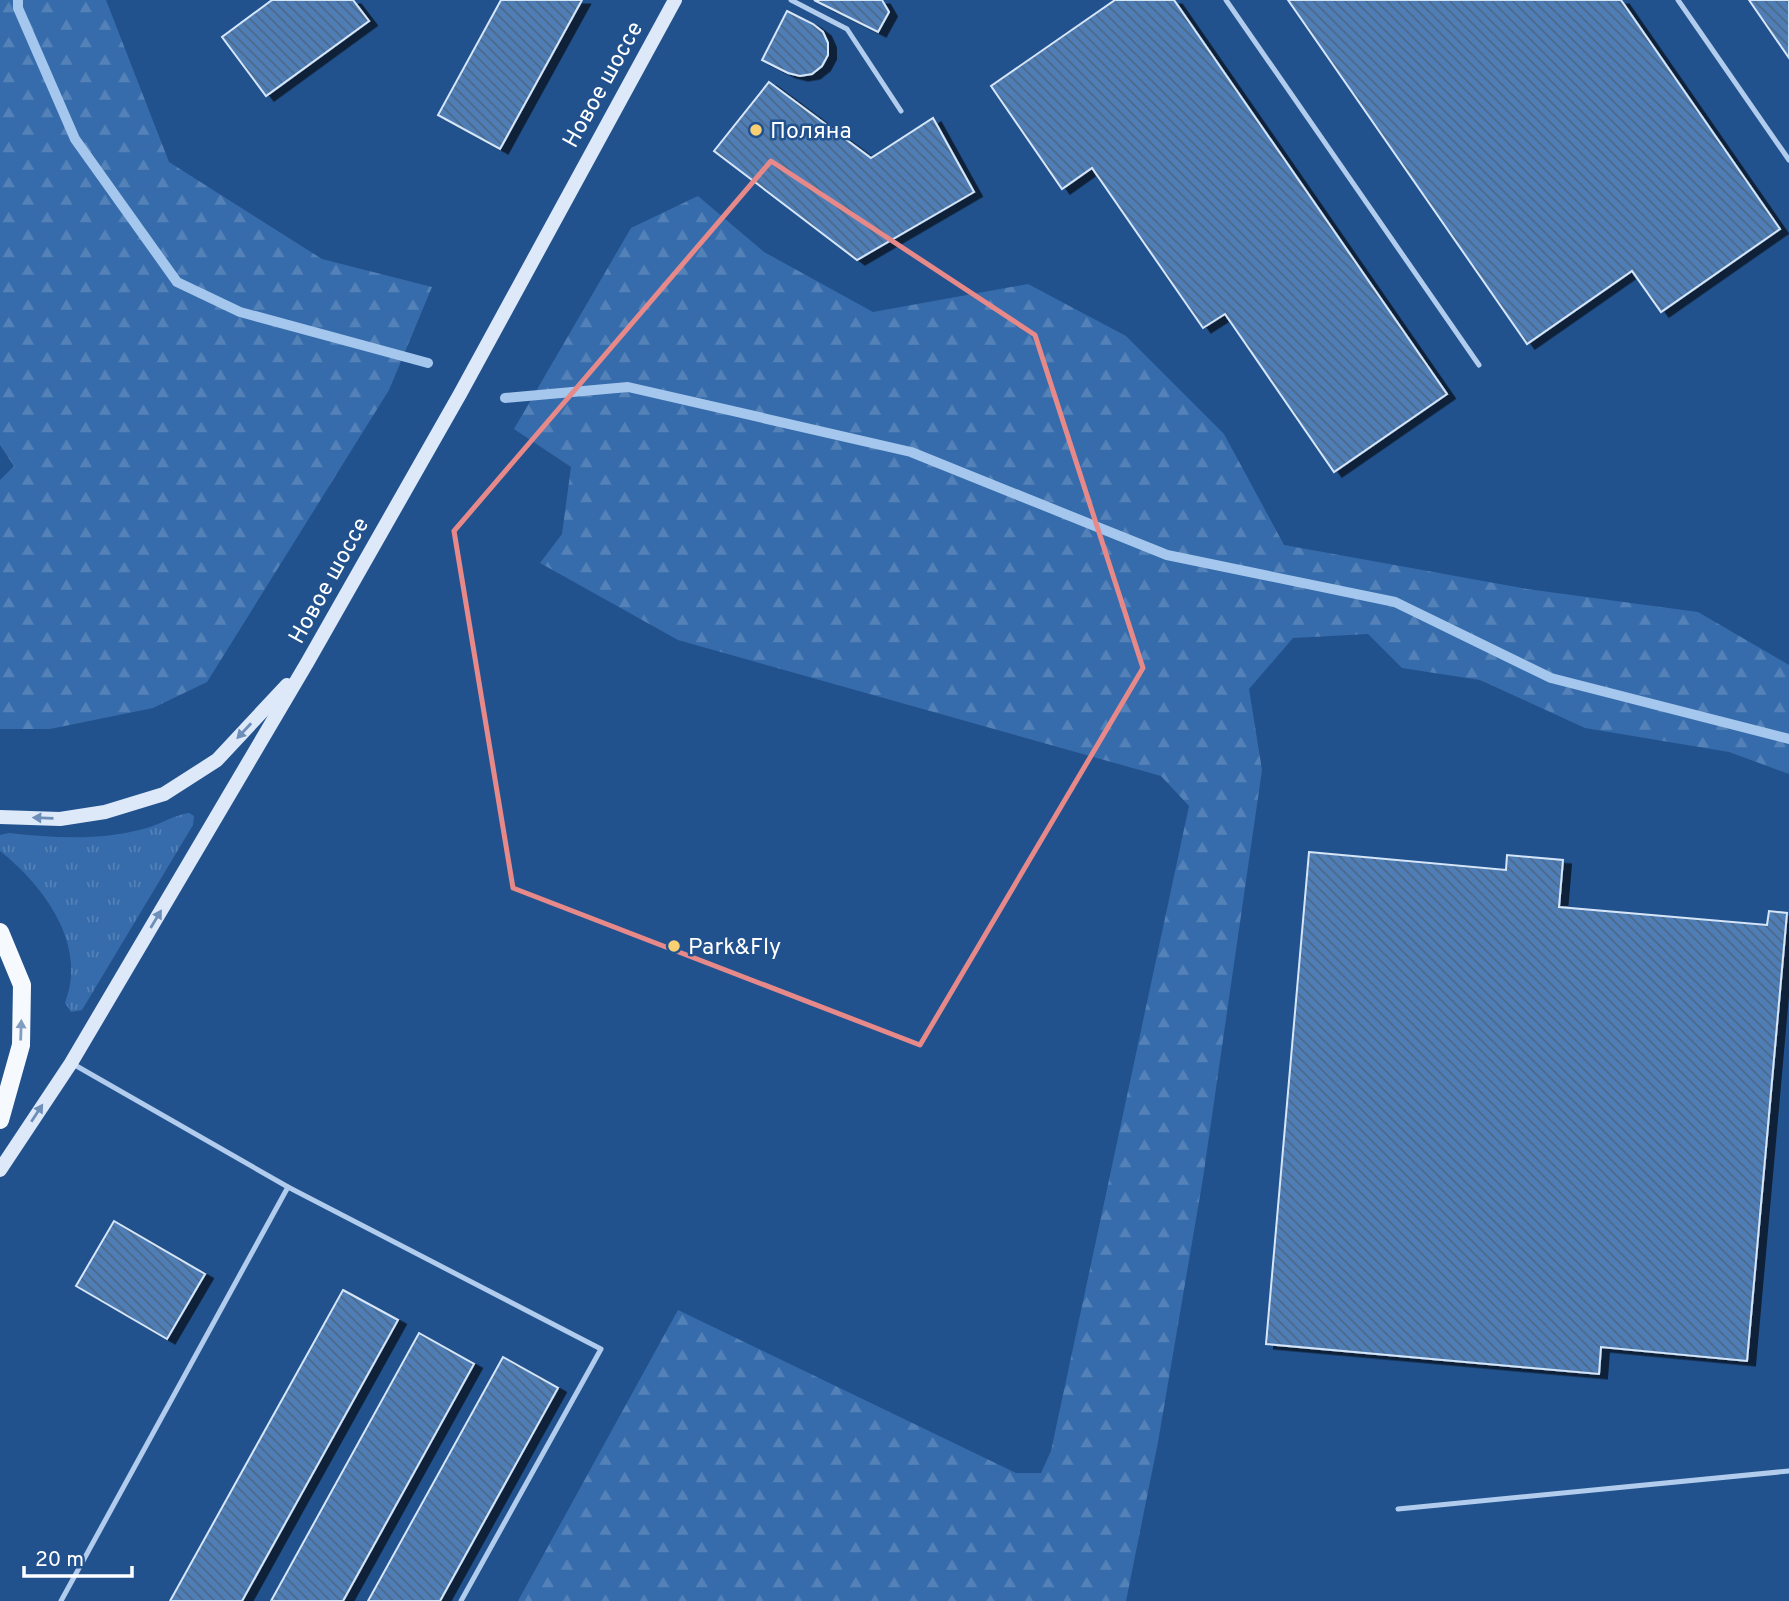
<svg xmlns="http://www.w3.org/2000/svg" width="1789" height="1601" viewBox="0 0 1789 1601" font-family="Overpass,sans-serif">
  <defs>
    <pattern id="grass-tufts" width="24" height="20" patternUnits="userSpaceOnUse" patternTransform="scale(1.75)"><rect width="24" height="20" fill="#366cab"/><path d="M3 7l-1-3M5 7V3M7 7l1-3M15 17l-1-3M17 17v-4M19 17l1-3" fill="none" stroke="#5482b8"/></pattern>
    <pattern id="forest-firs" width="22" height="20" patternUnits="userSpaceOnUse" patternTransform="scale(1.75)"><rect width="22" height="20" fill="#366cab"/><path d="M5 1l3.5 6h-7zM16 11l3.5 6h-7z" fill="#5482b8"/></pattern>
    <pattern id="building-back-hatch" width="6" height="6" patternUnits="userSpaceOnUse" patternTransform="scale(1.75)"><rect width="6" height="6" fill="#4f7eb7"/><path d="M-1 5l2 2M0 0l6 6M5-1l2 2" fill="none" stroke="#4e6887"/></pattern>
    <filter id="shadow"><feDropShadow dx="8" dy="4.5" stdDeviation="0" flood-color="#0009"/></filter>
  </defs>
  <rect width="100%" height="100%" fill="#22528e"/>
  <path fill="url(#grass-tufts)" d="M189,813L194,816L193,825L82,1010L71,1012L65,1003C88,945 44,886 0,851V835L9,833C54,838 102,841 147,828C161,824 174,815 189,813Z"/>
  <g fill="url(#forest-firs)">
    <polygon points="0,0 106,0 169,162 322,259 432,287 389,390 207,682 153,708 50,729 0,729 0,480 14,466 0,445"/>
    <polygon points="698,196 764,252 873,312 1028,284 1126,336 1224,434 1284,545 1527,589 1698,612 1789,665 1789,774 1729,752 1585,728 1480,680 1402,668 1368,634 1293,638 1249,689 1262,770 1203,1178 1158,1442 1126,1601 518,1601 678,1310 1016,1473 1041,1473 1051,1451 1189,806 1161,776 678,640 540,563 562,534 571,467 514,429 631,228"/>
  </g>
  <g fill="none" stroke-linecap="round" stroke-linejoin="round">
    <g stroke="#a5c7ed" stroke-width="10">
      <polyline points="18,0 18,8 75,139 177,282 240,312 428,363"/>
      <polyline points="505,398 628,387 911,452 1167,555 1395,602 1551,678 1789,739"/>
    </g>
  </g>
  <g fill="url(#building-back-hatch)" stroke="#d6e6f9" stroke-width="2" filter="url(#shadow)">
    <polygon points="272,0 353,0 369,21 266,96 222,37"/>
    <polygon points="501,0 582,0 500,149 438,115"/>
    <polygon points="814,0 882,0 889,12 878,32"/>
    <polygon points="1115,0 1174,0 1447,394 1334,472 1225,314 1203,328 1092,168 1062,189 991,86"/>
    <polygon points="1288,0 1621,0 1780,229 1661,312 1632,271 1527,344"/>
    <polygon points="1749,0 1789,0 1789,58"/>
    <polygon points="787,11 813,24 823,32 828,43 828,55 822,66 812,74 800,76 788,73 762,60"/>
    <polygon points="769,82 871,158 933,118 974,192 857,260 714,151"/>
    <polygon points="1309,852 1506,870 1507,855 1563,860 1559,907 1767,925 1769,911 1787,913 1747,1361 1601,1347 1599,1374 1266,1344"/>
    <polygon points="114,1221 205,1274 167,1339 76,1286"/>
    <polygon points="343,1290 398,1320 242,1601 170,1601"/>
    <polygon points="419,1333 474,1364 343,1601 271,1601"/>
    <polygon points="503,1357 558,1388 440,1601 368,1601"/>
  </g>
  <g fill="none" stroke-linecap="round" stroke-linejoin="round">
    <g stroke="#b1ccec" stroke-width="5">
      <polyline points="791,0 847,29 901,111"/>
      <polyline points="1226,0 1479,365"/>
      <polyline points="1678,0 1789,160"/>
      <polyline points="73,1064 288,1187 601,1349 461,1601"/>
      <polyline points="1398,1509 1789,1471"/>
      <polyline points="61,1601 288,1187"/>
    </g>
    <g stroke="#dde9f9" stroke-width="14">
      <polyline points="0,817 60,819 105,812 164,794 217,760 287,685"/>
      <polyline points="0,1170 71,1063 307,663 460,394 675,0"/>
    </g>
    <polyline stroke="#f6faff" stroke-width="18" points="0,932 22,985 21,1045 0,1120"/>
  </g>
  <defs><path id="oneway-solid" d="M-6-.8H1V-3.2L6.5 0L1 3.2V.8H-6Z" transform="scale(1.75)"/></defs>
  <g fill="#6d8eb9">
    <use href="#oneway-solid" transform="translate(244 731) rotate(133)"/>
    <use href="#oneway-solid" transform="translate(43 818) rotate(-178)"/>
    <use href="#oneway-solid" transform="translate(156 919) rotate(-59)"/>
    <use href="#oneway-solid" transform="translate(37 1113) rotate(-57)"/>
  </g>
  <use fill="#819ec1" href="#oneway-solid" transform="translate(21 1030) rotate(-88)"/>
  <path fill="none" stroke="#e88989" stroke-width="5" stroke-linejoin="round" d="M771,161L1035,335L1143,668L920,1045L513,888L454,531Z"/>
  <g fill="#f8d073" stroke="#22528e" stroke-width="2.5">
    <circle cx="756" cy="130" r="7"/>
    <circle cx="674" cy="946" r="7"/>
  </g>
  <g text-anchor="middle" stroke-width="5" stroke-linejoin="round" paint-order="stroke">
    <g font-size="23" fill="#fff" stroke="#22528e">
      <text transform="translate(602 84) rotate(-61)" y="8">Новое шоссе</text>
      <text transform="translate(328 580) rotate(-61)" y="8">Новое шоссе</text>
    </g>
    <g font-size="23" fill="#fff" stroke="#22528e" text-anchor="start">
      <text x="770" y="138">Поляна</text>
      <text x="688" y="954">Park&amp;Fly</text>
    </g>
  </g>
  <path d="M24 1566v10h108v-10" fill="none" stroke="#ffffff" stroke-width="3.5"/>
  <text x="35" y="1566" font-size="21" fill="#ffffff" stroke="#22528e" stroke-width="5" paint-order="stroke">20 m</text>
</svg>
